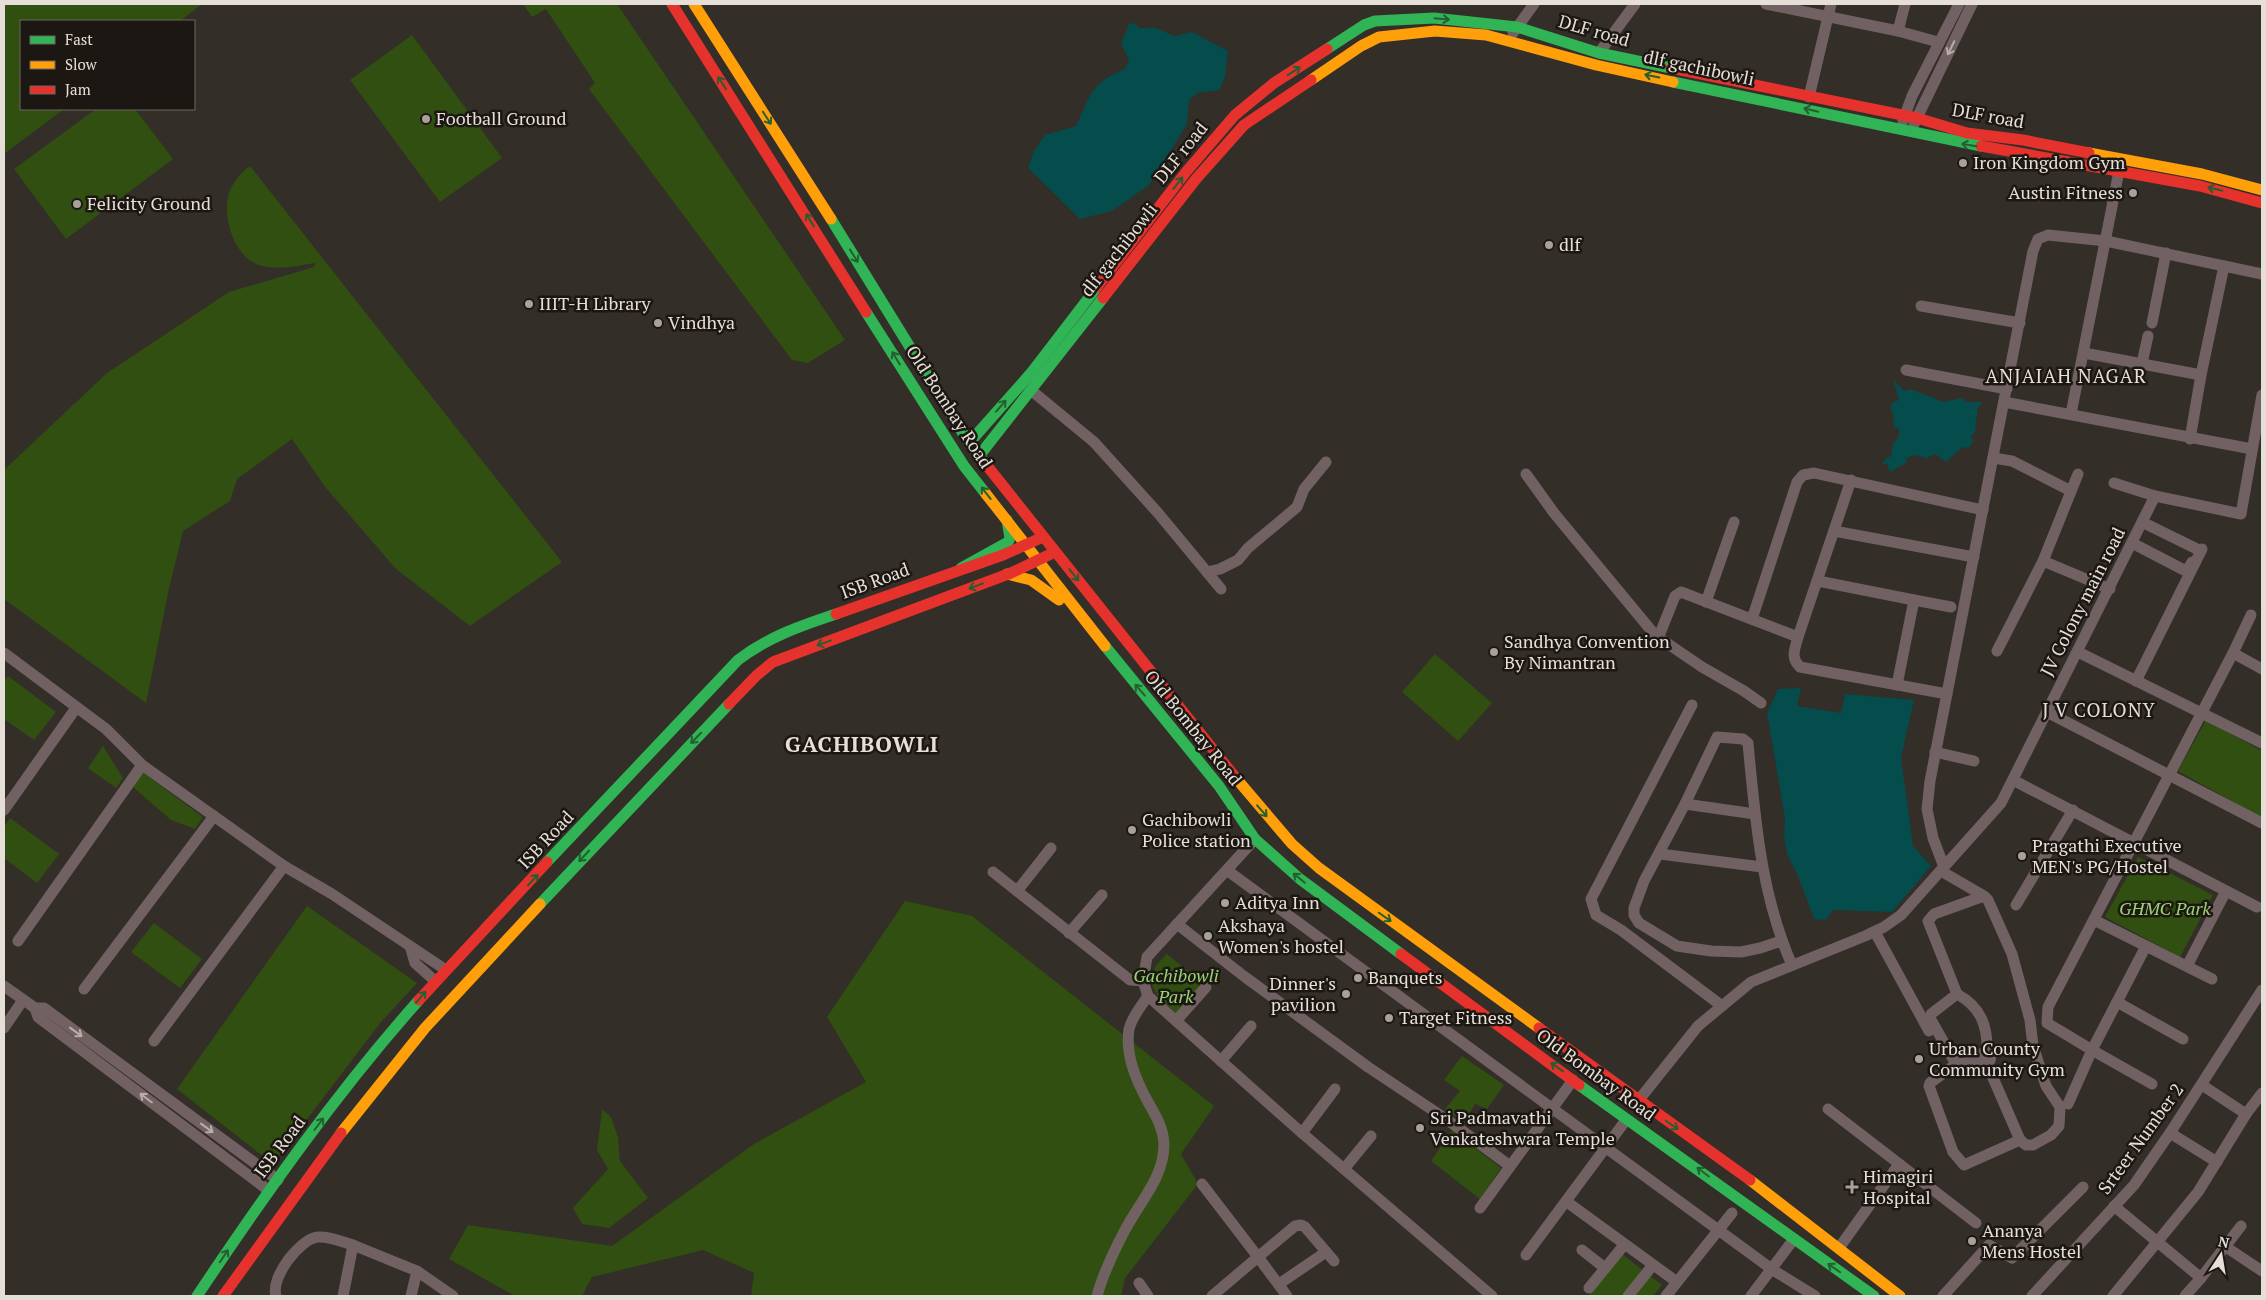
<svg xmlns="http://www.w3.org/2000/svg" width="2266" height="1300" viewBox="0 0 2266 1300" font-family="'PT Serif',serif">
  <rect width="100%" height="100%" fill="#332e28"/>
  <g fill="#304f11">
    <polygon points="4,4 202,4 180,21 21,21 21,109 64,109 4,154"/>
    <polygon points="523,4 617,4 845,340 808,363 792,360 589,89 595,83 546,9 532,17"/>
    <polygon points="412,35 502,158 440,202 350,80"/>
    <polygon points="96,109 135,109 173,159 66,239 14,169"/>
    <path d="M250,166L562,562L470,626L396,569L326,488L292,439L237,479L230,501L183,531L168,593L146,703L4,599V470L107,373L229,292L314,267L315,263C298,266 279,270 262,266C235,260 221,217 229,193C233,182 241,172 250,166Z"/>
    <polygon points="1435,654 1492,703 1458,741 1402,692"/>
    <polygon points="8,676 56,712 34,740 4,719 4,681"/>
    <polygon points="2206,720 2262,751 2262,818 2178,771"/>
    <polygon points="103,746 123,778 116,788 88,768"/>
    <polygon points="142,772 203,817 195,829 171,820 133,787"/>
    <polygon points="10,818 59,854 37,883 4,858 4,827"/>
    <polygon points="2138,857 2213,895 2180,957 2105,917"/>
    <polygon points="905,901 972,916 1214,1106 1181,1154 1198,1184 1125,1278 1121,1296 751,1296 754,1273 703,1250 592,1277 582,1296 515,1296 449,1259 468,1225 612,1246 754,1144 866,1082 827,1017"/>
    <polygon points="307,906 417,983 381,1022 273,1164 177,1089"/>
    <polygon points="154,923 202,959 180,988 131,952"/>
    <path d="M1167,954L1204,984L1178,1016C1156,995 1137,980 1167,954Z"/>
    <polygon points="1462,1056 1504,1085 1487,1109 1475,1104 1464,1123 1445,1109 1460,1091 1444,1080"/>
    <polygon points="602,1109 611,1117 618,1137 620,1161 648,1198 609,1228 582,1224 573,1208 608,1169 597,1150"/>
    <polygon points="1452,1130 1501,1168 1480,1199 1431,1161"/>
    <polygon points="1622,1254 1662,1285 1653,1296 1588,1296"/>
  </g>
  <g fill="#054c4c">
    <path d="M1135,23L1139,28H1156L1174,36L1192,32L1228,51L1225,77L1219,90L1198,93L1189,100L1187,124L1149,185L1112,211L1080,219L1028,168L1034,151L1045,135L1076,126C1091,94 1090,84 1125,69L1129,60L1121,43L1129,24Z"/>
    <path d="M1893,379L1904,391L1910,389L1944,402L1961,398L1966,402H1982L1977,410C1978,418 1974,424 1976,431L1971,436L1973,441L1970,447L1961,448L1946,462L1935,454L1927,458L1914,455L1907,458L1906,463L1890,472L1887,464H1882L1885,459L1891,456L1893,443L1899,437V429L1894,427L1893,413L1890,410L1892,403L1899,400Z"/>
    <polygon points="1801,688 1797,706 1841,713 1845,694 1914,700 1901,758 1913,846 1931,866 1892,912 1834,910 1825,920 1814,919 1798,876 1787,854 1784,836 1785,818 1767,713 1778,689"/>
  </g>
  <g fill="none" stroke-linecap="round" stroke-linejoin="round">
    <g stroke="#726163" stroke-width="11">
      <polyline points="1766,4 1898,31 1938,42"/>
      <polyline points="1898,31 1905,4"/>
      <polyline points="1513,33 1534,4"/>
      <polyline points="1599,53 1635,4"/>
      <polyline points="1809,97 1831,4"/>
      <polyline points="1903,121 1912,96 1959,4"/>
      <polyline points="1914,124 1972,4"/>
      <polyline points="1921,306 2020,323"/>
      <polyline points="2152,323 2166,253"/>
      <polyline points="2084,353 2201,375 2190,439"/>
      <polyline points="2142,363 2148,336"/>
      <polyline points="1906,370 2007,389"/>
      <polyline points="2201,375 2224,266"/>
      <polyline points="1032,391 1094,442 1158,513 1221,589"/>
      <polyline points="2004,402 2252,449"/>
      <polyline points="2071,414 2119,171"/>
      <polyline points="1993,458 2012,461 2071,491"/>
      <polyline points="1526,474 1554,513 1655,635 1702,667 1744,691 1761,703"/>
      <path d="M1851,480L1798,637C1795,649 1790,657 1800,667L1947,694"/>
      <polyline points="2114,483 2155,496 2241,514 2262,395"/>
      <polyline points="2142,522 2201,551"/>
      <polyline points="1834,531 1974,557"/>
      <polyline points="2132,543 2184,570 2188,569 2192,562"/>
      <polyline points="2043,561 2110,589"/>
      <polyline points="1207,572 1220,569 1238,560 1248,548 1297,507 1304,489 1326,462"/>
      <polyline points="1818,581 1914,600 1897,685"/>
      <polyline points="1914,600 1951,607"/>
      <polyline points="1706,602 1734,522"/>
      <polyline points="1752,619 1797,482 1803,475 1814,473 1983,510"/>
      <polyline points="1659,636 1675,596 1681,592 1798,637"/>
      <polyline points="1997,651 2043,561 2078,474"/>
      <polyline points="2078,652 2262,743"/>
      <polyline points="4,653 106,729 142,765 284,866 332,894 446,970"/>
      <polyline points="2233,653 2251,615"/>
      <polyline points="2136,681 2202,549"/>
      <polyline points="1692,705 1591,899 1596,915 1621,930 1722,1006"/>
      <polyline points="2047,712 2262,823"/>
      <polyline points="1935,752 1974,761"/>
      <polyline points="2013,780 2257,907"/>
      <polyline points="1685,804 1755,814"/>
      <polyline points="4,810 76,708"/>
      <polyline points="1255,839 1147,957 1143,981 1148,996 1302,1133 1492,1296"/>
      <polyline points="1660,854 1762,867"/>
      <polyline points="1944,867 1933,838 1927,809 1930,781 2033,251 2038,239 2048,235 2106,241 2262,274"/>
      <polyline points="1228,871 1773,1270 1815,1296"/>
      <polyline points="1941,871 1984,896 1988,900 2012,954 2030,1020 2033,1046 2046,1086 2060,1107 2059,1126 2051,1135 2033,1145 2026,1145 2020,1140 1964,1165 1953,1152 1929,1086 1930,1083 1956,1064 1930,1018 1931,1014 1957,994 1928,921 1934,914 1984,896"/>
      <polyline points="993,872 1130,980 1143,981"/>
      <polyline points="1017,891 1051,848"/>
      <polyline points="2016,905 2073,810"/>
      <polyline points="2094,920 2212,979"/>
      <polyline points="1177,924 1245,977 1368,1067 1449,1121 1510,1166"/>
      <polyline points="1875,932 1929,1031"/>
      <polyline points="1069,933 1102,895"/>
      <polyline points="18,941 142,765"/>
      <path d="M1781,941L1760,948L1741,952L1711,951L1677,946L1639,923L1634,915V908L1644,881L1685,804L1717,737L1743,739L1748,743C1755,818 1761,895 1792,965"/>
      <polyline points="410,946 415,963 435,981"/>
      <polyline points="2146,946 2092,1050 2152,1084"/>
      <polyline points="2187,966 2226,891"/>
      <polyline points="4,986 35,1008 44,1008 278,1180"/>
      <polyline points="84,989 214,816"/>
      <path d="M1957,994C1981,1007 1988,1026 1987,1053"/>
      <polyline points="2117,1002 2183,1039"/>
      <polyline points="35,1008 38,1017 268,1190"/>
      <polyline points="1176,1021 1206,987"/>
      <polyline points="4,1028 23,1000"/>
      <polyline points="154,1041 284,866"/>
      <circle cx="1985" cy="1058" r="5.5"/>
      <polyline points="1221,1061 1251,1026"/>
      <polyline points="1956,1064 1980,1061"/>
      <polyline points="1987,1064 2020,1140"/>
      <polyline points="2202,1085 2246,1114"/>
      <polyline points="1638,1101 1698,1026 1751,982 1865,936 1884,927 1901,915 2001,803 2155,496"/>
      <polyline points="2068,1104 2092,1050 2047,1023 2048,1007 2233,653 2262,669"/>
      <polyline points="1828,1109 1976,1223"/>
      <polyline points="1302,1133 1335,1089"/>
      <polyline points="2170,1133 2217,1162"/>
      <polyline points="1344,1169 1371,1136"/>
      <polyline points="1202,1184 1258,1257 1212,1296"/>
      <polyline points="1567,1202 1677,1282"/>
      <polyline points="2114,1206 2201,1278 2241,1226"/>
      <polyline points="1480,1208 1573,1080"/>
      <polyline points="353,1245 417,1271 453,1296"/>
      <polyline points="2226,1247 2262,1271"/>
      <polyline points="1839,1248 1899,1164"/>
      <polyline points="1582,1250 1605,1268"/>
      <polyline points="1526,1255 1626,1120"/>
      <polyline points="1139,1283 1148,1296"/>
      <polyline points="1279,1284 1326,1252"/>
      <polyline points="1589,1288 1624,1245"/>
      <path d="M276,1296C270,1277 301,1238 318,1237C330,1236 342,1242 353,1245L343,1296"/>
      <polyline points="411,1296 417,1271"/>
      <path d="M1097,1296C1103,1273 1114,1251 1125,1230C1140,1201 1164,1178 1164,1144C1163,1127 1156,1116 1148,1102C1136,1080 1125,1055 1129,1029C1132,1017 1141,1006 1148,996"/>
      <polyline points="1287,1296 1258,1257 1295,1226 1301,1225 1305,1227 1334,1261"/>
      <polyline points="1628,1296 1653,1265"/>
      <polyline points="1666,1296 1732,1213"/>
      <polyline points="1751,1296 1794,1239"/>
      <polyline points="1943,1296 1989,1245 2012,1258 2083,1187"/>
      <polyline points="2032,1296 2134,1185 2170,1133 2262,990"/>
      <polyline points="2113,1296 2198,1192 2246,1114 2262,1093"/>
      <polyline points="2185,1296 2201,1278"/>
    </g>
    <g stroke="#30b455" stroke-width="11">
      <polyline points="1327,49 1364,25 1375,21 1434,18 1517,27 1599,53 1671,68"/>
      <polyline points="1673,82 1981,146"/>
      <polyline points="831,219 969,443 988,467"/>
      <polyline points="866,312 964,466 986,494"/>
      <polyline points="969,443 1031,373 1097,287"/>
      <polyline points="979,456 1103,298"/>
      <polyline points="961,568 1008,542 1010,538 1007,520"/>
      <polyline points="1105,646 1219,786 1255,839 1300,879 1401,954"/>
      <path d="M547,862L738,660C768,637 800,626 836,614"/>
      <polyline points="540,904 729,704"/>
      <polyline points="1579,1085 1874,1296"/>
      <path d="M197,1296C266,1193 337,1092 419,1000"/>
    </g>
    <g stroke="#ff9f0a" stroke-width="11">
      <polyline points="694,4 831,219"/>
      <polyline points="1311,80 1361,46 1379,37 1435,31 1486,35 1596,65 1673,82"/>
      <polyline points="2089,153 2202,174 2262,190"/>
      <polyline points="986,494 1105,646"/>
      <polyline points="1007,574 1031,580 1059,600"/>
      <polyline points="1235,777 1292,844 1319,868 1539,1028"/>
      <polyline points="341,1133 425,1028 540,904"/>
      <polyline points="1750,1180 1900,1296"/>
    </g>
    <g stroke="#e5322d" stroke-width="11">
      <polyline points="672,4 866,312"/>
      <polyline points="1671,68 1917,118 1967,133 2023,140 2089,153"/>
      <polyline points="1981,146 2200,186 2262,203"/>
      <polyline points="1097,287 1186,172 1235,115 1274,83 1327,49"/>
      <polyline points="1103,298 1196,179 1244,125 1311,80"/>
      <polyline points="988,467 1235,777"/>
      <polyline points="836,614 1003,555 1043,537"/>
      <polyline points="729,704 757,675 773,662 1011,573 1055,552"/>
      <polyline points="1401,954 1579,1085"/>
      <polyline points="419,1000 547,862"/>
      <polyline points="1539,1028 1750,1180"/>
      <polyline points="223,1296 341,1133"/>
    </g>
  </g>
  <defs><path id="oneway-shaft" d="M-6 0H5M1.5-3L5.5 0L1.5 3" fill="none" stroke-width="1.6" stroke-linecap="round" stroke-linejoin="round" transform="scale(1.25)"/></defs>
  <g stroke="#255e30">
    <use href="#oneway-shaft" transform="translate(1442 19) rotate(5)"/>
    <use href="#oneway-shaft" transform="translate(1294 71) rotate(-33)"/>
    <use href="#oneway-shaft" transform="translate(1652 76) rotate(-168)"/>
    <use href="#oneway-shaft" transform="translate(722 83) rotate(-123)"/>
    <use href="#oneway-shaft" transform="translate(1811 110) rotate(-167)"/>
    <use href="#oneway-shaft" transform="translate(767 118) rotate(57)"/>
    <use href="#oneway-shaft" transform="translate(1969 145) rotate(-171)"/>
    <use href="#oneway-shaft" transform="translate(1178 183) rotate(-52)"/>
    <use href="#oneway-shaft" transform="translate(2215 189) rotate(-167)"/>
    <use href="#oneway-shaft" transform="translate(810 220) rotate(-122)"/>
    <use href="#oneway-shaft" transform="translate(854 256) rotate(58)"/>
    <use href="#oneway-shaft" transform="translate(896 358) rotate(-121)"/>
    <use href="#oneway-shaft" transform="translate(1001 406) rotate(-49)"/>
    <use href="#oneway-shaft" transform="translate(986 493) rotate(-128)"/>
    <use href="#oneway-shaft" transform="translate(1074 575) rotate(52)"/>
    <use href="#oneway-shaft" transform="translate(976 586) rotate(159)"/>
    <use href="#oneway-shaft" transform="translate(824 643) rotate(160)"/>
    <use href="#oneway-shaft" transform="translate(1140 690) rotate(-131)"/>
    <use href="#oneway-shaft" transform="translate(696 738) rotate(134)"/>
    <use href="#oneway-shaft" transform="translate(1262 811) rotate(49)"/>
    <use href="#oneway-shaft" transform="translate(584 856) rotate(133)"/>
    <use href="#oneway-shaft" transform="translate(1299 878) rotate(-141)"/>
    <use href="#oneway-shaft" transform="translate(533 880) rotate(-47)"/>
    <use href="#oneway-shaft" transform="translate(1385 917) rotate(35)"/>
    <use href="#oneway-shaft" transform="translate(421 997) rotate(-48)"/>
    <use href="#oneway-shaft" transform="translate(1557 1067) rotate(-144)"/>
    <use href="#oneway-shaft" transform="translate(319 1124) rotate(-53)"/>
    <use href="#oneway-shaft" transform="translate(1672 1125) rotate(35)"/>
    <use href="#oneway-shaft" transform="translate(1703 1172) rotate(-143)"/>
    <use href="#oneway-shaft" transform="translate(224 1256) rotate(-56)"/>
    <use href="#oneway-shaft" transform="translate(1834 1268) rotate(-145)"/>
  </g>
  <g stroke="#b7ada9">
    <use href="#oneway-shaft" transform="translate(1951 48) rotate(116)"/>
    <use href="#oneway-shaft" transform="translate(76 1032) rotate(36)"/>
    <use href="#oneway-shaft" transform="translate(146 1098) rotate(-143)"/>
    <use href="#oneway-shaft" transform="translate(207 1128) rotate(36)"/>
  </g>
  <g fill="#a7a19a" stroke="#1c1712" stroke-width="2">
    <circle cx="426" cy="119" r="5"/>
    <circle cx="1963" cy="163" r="5"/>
    <circle cx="2133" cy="193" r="5"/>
    <circle cx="77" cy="204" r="5"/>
    <circle cx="1549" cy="245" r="5"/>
    <circle cx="529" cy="304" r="5"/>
    <circle cx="658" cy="323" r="5"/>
    <circle cx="1494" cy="652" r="5"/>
    <circle cx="1132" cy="830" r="5"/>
    <circle cx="2022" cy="856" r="5"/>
    <circle cx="1225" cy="903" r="5"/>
    <circle cx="1208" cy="936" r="5"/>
    <circle cx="1358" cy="978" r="5"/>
    <circle cx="1346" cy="994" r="5"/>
    <circle cx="1389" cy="1018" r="5"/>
    <circle cx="1919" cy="1059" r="5"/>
    <circle cx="1420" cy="1128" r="5"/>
    <path d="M1849.5 1179.5h5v5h5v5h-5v5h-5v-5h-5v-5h5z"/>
    <circle cx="1972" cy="1241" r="5"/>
  </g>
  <g text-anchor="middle" stroke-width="5" stroke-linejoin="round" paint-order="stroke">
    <g font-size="18" fill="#e5dfd7" stroke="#1c1712">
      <text transform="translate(1594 31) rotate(16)" y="6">DLF road</text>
      <text transform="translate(1699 68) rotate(12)" y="6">dlf gachibowli</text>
      <text transform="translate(1988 116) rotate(10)" y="6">DLF road</text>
      <text transform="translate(1181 153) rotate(-51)" y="6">DLF road</text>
      <text transform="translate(1119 250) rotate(-52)" y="6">dlf gachibowli</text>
      <text transform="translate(949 407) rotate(57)" y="6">Old Bombay Road</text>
      <text transform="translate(875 581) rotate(-20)" y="6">ISB Road</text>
      <text transform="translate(2083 602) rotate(-63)" y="6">JV Colony main road</text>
      <text transform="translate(1193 728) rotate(51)" y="6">Old Bombay Road</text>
      <text transform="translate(546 840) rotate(-47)" y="6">ISB Road</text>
      <text transform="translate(1596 1075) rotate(36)" y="6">Old Bombay Road</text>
      <text transform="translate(2141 1139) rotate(-54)" y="6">Srteer Number 2</text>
      <text transform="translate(280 1147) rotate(-53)" y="6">ISB Road</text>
    </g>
    <g font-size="18" fill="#e5dfd7" stroke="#1c1712" text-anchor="start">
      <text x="436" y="125">Football Ground</text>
      <text x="1973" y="169">Iron Kingdom Gym</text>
      <text x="2123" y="199" text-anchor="end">Austin Fitness</text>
      <text x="87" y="210">Felicity Ground</text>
      <text x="1559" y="251">dlf</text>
      <text x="539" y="310">IIIT-H Library</text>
      <text x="668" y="329">Vindhya</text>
      <text x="1504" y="648">Sandhya Convention<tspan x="1504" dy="21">By Nimantran</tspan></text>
      <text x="1142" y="826">Gachibowli<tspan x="1142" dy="21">Police station</tspan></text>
      <text x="2032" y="852">Pragathi Executive<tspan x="2032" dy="21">MEN's PG/Hostel</tspan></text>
      <text x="1235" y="909">Aditya Inn</text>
      <text x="1218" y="932">Akshaya<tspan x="1218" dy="21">Women's hostel</tspan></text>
      <text x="1368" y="984">Banquets</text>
      <text x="1336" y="990" text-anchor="end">Dinner's<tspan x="1336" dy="21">pavilion</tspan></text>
      <text x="1399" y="1024">Target Fitness</text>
      <text x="1929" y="1055">Urban County<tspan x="1929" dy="21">Community Gym</tspan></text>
      <text x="1430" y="1124">Sri Padmavathi<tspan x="1430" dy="21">Venkateshwara Temple</tspan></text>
      <text x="1863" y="1183">Himagiri<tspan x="1863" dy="21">Hospital</tspan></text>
      <text x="1982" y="1237">Ananya<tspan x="1982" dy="21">Mens Hostel</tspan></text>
    </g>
    <g font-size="18" font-style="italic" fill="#9ad373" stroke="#1c1712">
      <text x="2165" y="915">GHMC Park</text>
      <text x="1176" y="982">Gachibowli<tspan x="1176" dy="21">Park</tspan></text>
    </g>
    <g font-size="19" letter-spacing="1" fill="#e5dfd7" stroke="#1c1712">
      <text x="2066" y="383">ANJAIAH NAGAR</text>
      <text x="2099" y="717">J V COLONY</text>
    </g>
    <g font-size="22" font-weight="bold" letter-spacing="1" fill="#e5dfd7" stroke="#1c1712">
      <text x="862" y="752">GACHIBOWLI</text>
    </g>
  </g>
  <rect width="2266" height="1300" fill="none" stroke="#e5dfd7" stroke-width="10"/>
  <rect x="20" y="20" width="175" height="90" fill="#1c1712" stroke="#6c6761"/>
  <rect x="30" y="36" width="25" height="8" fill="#30b455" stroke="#6c6761"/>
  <text x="65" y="45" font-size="15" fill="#e5dfd7">Fast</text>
  <rect x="30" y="61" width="25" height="8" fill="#ff9f0a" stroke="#6c6761"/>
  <text x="65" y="70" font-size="15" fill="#e5dfd7">Slow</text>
  <rect x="30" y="86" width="25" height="8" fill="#e5322d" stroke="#6c6761"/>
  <text x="65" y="95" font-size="15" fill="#e5dfd7">Jam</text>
  <g transform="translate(2221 1255) rotate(12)" stroke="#1c1712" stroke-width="4" paint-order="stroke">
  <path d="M0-4L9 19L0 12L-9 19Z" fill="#e5dfd7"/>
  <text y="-8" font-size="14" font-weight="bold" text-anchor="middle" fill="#e5dfd7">N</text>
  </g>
</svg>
